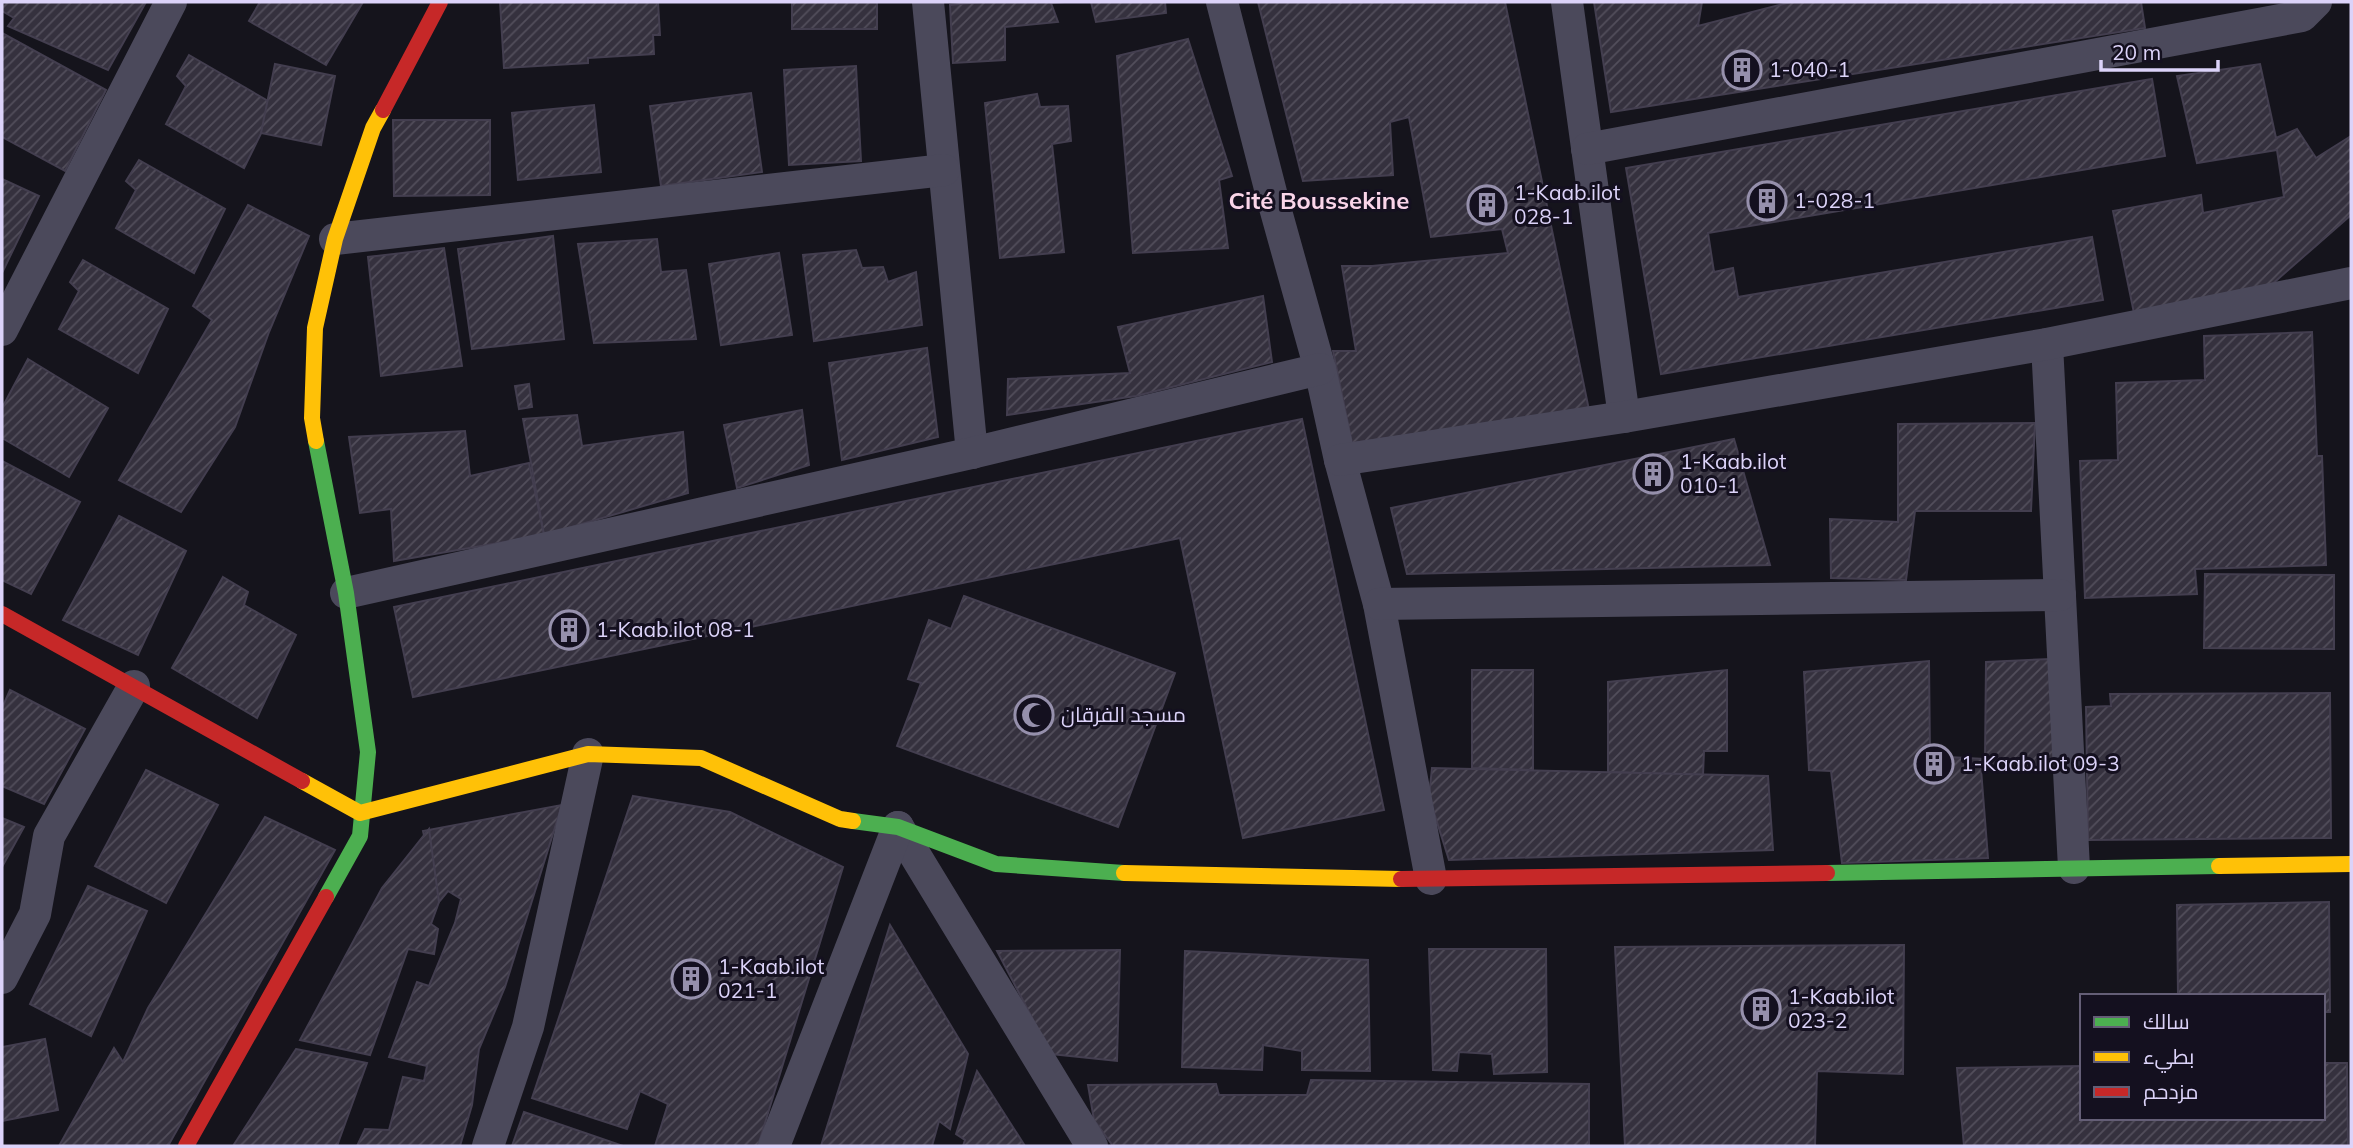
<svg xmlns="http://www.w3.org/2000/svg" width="2353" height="1148" viewBox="0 0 2353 1148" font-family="Mulish,Cairo,sans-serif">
  <defs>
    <pattern id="building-hatch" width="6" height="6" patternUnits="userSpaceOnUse" patternTransform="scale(1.75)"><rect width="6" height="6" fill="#35313e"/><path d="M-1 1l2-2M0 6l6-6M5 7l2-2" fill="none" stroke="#524e5b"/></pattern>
  </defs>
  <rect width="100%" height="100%" fill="#15141c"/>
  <g fill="url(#building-hatch)" stroke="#433e4f" stroke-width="2">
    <polygon points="2,2 146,2 108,70 8,26 14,18 2,11"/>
    <polygon points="260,2 363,2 326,65 249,21"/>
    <polygon points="500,2 658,2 660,35 653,35 654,54 588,58 588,63 504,68"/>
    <rect x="792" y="2" width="85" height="27"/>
    <polygon points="980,2 1065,2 1051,3 1058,22 1005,27 1005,60 953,63 950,5"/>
    <polygon points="1091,2 1165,2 1166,13 1096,22"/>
    <polygon points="1258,2 1505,2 1589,410 1352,443 1333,351 1356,351 1342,266 1372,266 1508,253 1502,229 1431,237 1409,117 1390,122 1393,175 1303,181"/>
    <polygon points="1594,2 1702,2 1698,26 1791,2 2141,2 2145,28 1611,112"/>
    <polygon points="2,33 106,90 65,171 2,137"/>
    <polygon points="1188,39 1232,176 1219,180 1228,248 1133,253 1117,56"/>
    <polygon points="189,55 275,105 244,168 166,124 186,86 177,76"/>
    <polygon points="275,64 335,76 321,145 261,133"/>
    <polygon points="2260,64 2276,138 2297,129 2316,158 2351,136 2351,215 2270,286 2134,313 2113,211 2201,195 2203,213 2284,197 2277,150 2197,163 2177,76"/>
    <polygon points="856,66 861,161 789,165 784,70"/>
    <polygon points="2152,79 2165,156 1708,233 1714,272 1733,268 1738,297 2092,237 2103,300 1661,374 1626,168"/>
    <polygon points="751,93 762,172 661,186 650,106"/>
    <polygon points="1037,94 1040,107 1068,106 1071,141 1052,144 1064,252 1000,258 985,103"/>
    <polygon points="594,105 601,172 518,180 512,113"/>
    <polygon points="393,120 490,120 490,195 394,196"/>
    <polygon points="139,160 225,209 194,273 116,228 136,190 126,181"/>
    <polygon points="2,179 39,196 3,271 2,270"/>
    <polygon points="248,205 309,236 269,332 235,427 181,512 119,480 212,320 193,306"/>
    <polygon points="553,236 564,339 472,349 458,249"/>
    <polygon points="657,239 661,272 686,270 696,339 594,343 578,244"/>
    <polygon points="444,248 462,366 381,376 368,257"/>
    <polygon points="856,250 862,268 883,267 888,282 916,272 922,325 814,341 803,255"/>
    <polygon points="779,253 792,335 721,345 709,264"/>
    <polygon points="83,260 168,309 138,373 59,329 79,291 70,282"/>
    <polygon points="1263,296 1272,362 1136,396 1007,415 1008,379 1130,373 1118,327"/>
    <polygon points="2312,332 2317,456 2322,456 2326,565 2195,569 2197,594 2085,598 2080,461 2118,460 2116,383 2205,380 2204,336"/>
    <polygon points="927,348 938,437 842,460 829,363"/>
    <polygon points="28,359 108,408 69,477 2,438 2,408"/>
    <polygon points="529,384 532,407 519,409 515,386"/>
    <polygon points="802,410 809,465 737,488 724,425"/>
    <polygon points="577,415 582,446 683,432 688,493 544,535 523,419"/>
    <polygon points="1302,419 1384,810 1243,838 1180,538 413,697 394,607"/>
    <polygon points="2035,423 2031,511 1915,511 1906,580 1831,578 1830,519 1898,522 1898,424"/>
    <polygon points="465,431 470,476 529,463 544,535 394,561 391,509 360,513 349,437"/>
    <polygon points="1734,439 1770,565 1407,574 1391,508"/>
    <polygon points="2,461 80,502 31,594 2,580"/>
    <polygon points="119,516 186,551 138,655 63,620"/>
    <polygon points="2205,574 2334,575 2334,649 2204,648"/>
    <polygon points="223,577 248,592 244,605 296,635 257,718 172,668"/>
    <polygon points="964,596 1175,673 1118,827 897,746 921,683 908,679 929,620 951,629"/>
    <polygon points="2050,659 2060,770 1981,769 1988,858 1842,863 1831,771 1809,770 1804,672 1929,661 1930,756 1985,759 1986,662"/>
    <polygon points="1472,670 1533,670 1533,770 1472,768"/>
    <polygon points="1727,670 1727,751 1704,751 1703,775 1608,772 1608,682"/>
    <polygon points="10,690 85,729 44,804 2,786 2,708"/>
    <polygon points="2330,693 2331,838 2088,840 2086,707 2111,706 2110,694"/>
    <polygon points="1432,768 1768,776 1773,850 1449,860 1429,797"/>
    <polygon points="146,770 218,805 166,903 95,866"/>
    <polygon points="633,796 730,812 843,867 758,1146 655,1146 668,1104 640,1091 627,1129 532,1098"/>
    <polygon points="562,805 505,987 479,1049 472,1105 460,1146 357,1146 365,1129 389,1130 403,1077 424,1081 427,1066 389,1057 417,982 429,986 455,923 461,899 448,891 439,902 423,831"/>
    <polygon points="265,817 335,850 168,1146 59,1146 114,1048 123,1062 148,1008"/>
    <polygon points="2,818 24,827 2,867"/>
    <polygon points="429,829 439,902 431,924 438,929 434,954 408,949 370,1055 300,1040 382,888"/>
    <polygon points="88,886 147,911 91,1036 30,1004"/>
    <polygon points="2329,902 2330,1012 2323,1012 2323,996 2178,996 2177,905"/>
    <polygon points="890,925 968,1054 950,1129 939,1121 932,1146 821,1146"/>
    <polygon points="1904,945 1903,1074 1817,1071 1815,1146 1625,1146 1615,947"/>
    <polygon points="1429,949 1546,949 1547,1072 1494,1074 1492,1054 1459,1052 1457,1071 1433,1070"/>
    <polygon points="1120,950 1117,1061 1051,1054 997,951"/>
    <polygon points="1185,951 1368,960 1370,1071 1302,1070 1302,1051 1263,1045 1262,1070 1182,1067"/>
    <polygon points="45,1039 58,1110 2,1121 2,1047"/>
    <polygon points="296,1049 367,1063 337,1146 233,1146"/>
    <polygon points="2323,1063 2347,1063 2348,1146 1964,1146 1957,1068 2082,1066 2082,1118 2323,1118"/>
    <polygon points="977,1071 1025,1146 963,1146 965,1140 956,1134"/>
    <polygon points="1311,1080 1589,1084 1589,1146 1113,1146 1094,1120 1088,1085 1216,1084 1219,1095 1307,1095"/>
    <polygon points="524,1112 623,1146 512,1146"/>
  </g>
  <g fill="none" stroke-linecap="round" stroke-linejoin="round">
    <g stroke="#4b495b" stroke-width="32">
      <polyline points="928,2 972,453"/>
      <polyline points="1222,2 1274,204 1320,369 1340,460 1379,604 1431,879"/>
      <polyline points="1567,2 1624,417"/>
      <polyline points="1587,149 2302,16 2316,2"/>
      <polyline points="335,239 944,170"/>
      <polyline points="2,330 171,2"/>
      <polyline points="2047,344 2074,868"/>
      <polyline points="1340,460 1624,417 2047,344 2351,283"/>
      <polyline points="346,593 972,453 1320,369"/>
      <polyline points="1379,604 2060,595"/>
      <polyline points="898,827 1092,1146"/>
      <polyline points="2,978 35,914 49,836 134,686"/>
      <polyline points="488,1146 528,1027 588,754"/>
      <polyline points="774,1146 898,827"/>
    </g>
    <g stroke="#4caf50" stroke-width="16">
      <polyline points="316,441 346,593 368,752 360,836 326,897"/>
      <polyline points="853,821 898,827 996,864 1124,873"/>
      <polyline points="1827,873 2219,866"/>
    </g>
    <g stroke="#ffc107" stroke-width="16">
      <polyline points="316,441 312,418 315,328 335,239 373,128 383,110"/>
      <polyline points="302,781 360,813 588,754 701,758 840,819 853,821"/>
      <polyline points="2219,866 2351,864"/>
      <polyline points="1124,873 1401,879"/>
    </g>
    <g stroke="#c62828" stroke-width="16">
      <polyline points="383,110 440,2"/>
      <polyline points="2,614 302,781"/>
      <polyline points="1401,879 1827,873"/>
      <polyline points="186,1146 326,897"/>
    </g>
  </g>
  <defs>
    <g id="building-ring" transform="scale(2.0125)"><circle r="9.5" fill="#14101f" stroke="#9690ac" stroke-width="1.5"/><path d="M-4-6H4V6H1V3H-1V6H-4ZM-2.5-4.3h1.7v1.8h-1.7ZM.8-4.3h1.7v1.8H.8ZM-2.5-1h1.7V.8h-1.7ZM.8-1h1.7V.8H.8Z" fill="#9690ac"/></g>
    <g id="mosque-ring" transform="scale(2.0125)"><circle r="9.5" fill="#14101f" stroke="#9690ac" stroke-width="1.5"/><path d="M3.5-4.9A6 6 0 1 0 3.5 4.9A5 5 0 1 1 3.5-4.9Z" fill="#9690ac"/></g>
  </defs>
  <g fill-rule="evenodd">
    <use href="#building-ring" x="1742" y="70"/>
    <use href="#building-ring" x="1767" y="201"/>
    <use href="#building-ring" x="1487" y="205"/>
    <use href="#building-ring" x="1653" y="474"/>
    <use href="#building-ring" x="569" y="630"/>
    <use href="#mosque-ring" x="1034" y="715"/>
    <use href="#building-ring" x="1934" y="764"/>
    <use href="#building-ring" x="691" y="979"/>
    <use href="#building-ring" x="1761" y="1009"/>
  </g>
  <g text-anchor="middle" stroke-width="6" stroke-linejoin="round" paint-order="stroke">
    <g font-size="21" fill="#dcd3f9" stroke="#14101f" text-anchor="start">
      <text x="1769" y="77">1-040-1</text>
      <text x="1514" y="200">1-Kaab.ilot<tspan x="1514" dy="24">028-1</tspan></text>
      <text x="1794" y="208">1-028-1</text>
      <text x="1680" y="469">1-Kaab.ilot<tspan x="1680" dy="24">010-1</tspan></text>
      <text x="596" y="637">1-Kaab.ilot 08-1</text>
      <text x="1061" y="722">مسجد الفرقان</text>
      <text x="1961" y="771">1-Kaab.ilot 09-3</text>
      <text x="718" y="974">1-Kaab.ilot<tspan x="718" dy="24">021-1</tspan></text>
      <text x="1788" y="1004">1-Kaab.ilot<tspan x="1788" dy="24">023-2</tspan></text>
    </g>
    <g font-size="24" font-weight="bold" fill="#fad5e9" stroke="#14101f">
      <text x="1319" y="209">Cité Boussekine</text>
    </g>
  </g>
  <rect width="2353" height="1148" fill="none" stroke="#dcd3f9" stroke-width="7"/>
  <rect x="2080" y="994" width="245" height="126" fill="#14101f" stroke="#645e76" stroke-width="2"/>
  <rect x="2094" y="1017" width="35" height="10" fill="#4caf50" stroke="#645e76" stroke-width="2"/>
  <text x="2143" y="1029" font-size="21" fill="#dcd3f9">سالك</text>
  <rect x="2094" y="1052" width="35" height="10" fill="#ffc107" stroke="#645e76" stroke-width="2"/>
  <text x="2143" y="1064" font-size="21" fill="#dcd3f9">بطيء</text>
  <rect x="2094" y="1087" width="35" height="10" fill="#c62828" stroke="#645e76" stroke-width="2"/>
  <text x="2143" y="1099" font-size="21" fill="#dcd3f9">مزدحم</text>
  <path d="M2101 60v10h117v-10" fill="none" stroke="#dcd3f9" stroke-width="3.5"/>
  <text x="2112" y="60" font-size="21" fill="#dcd3f9" stroke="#14101f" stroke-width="5" paint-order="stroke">20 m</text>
</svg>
